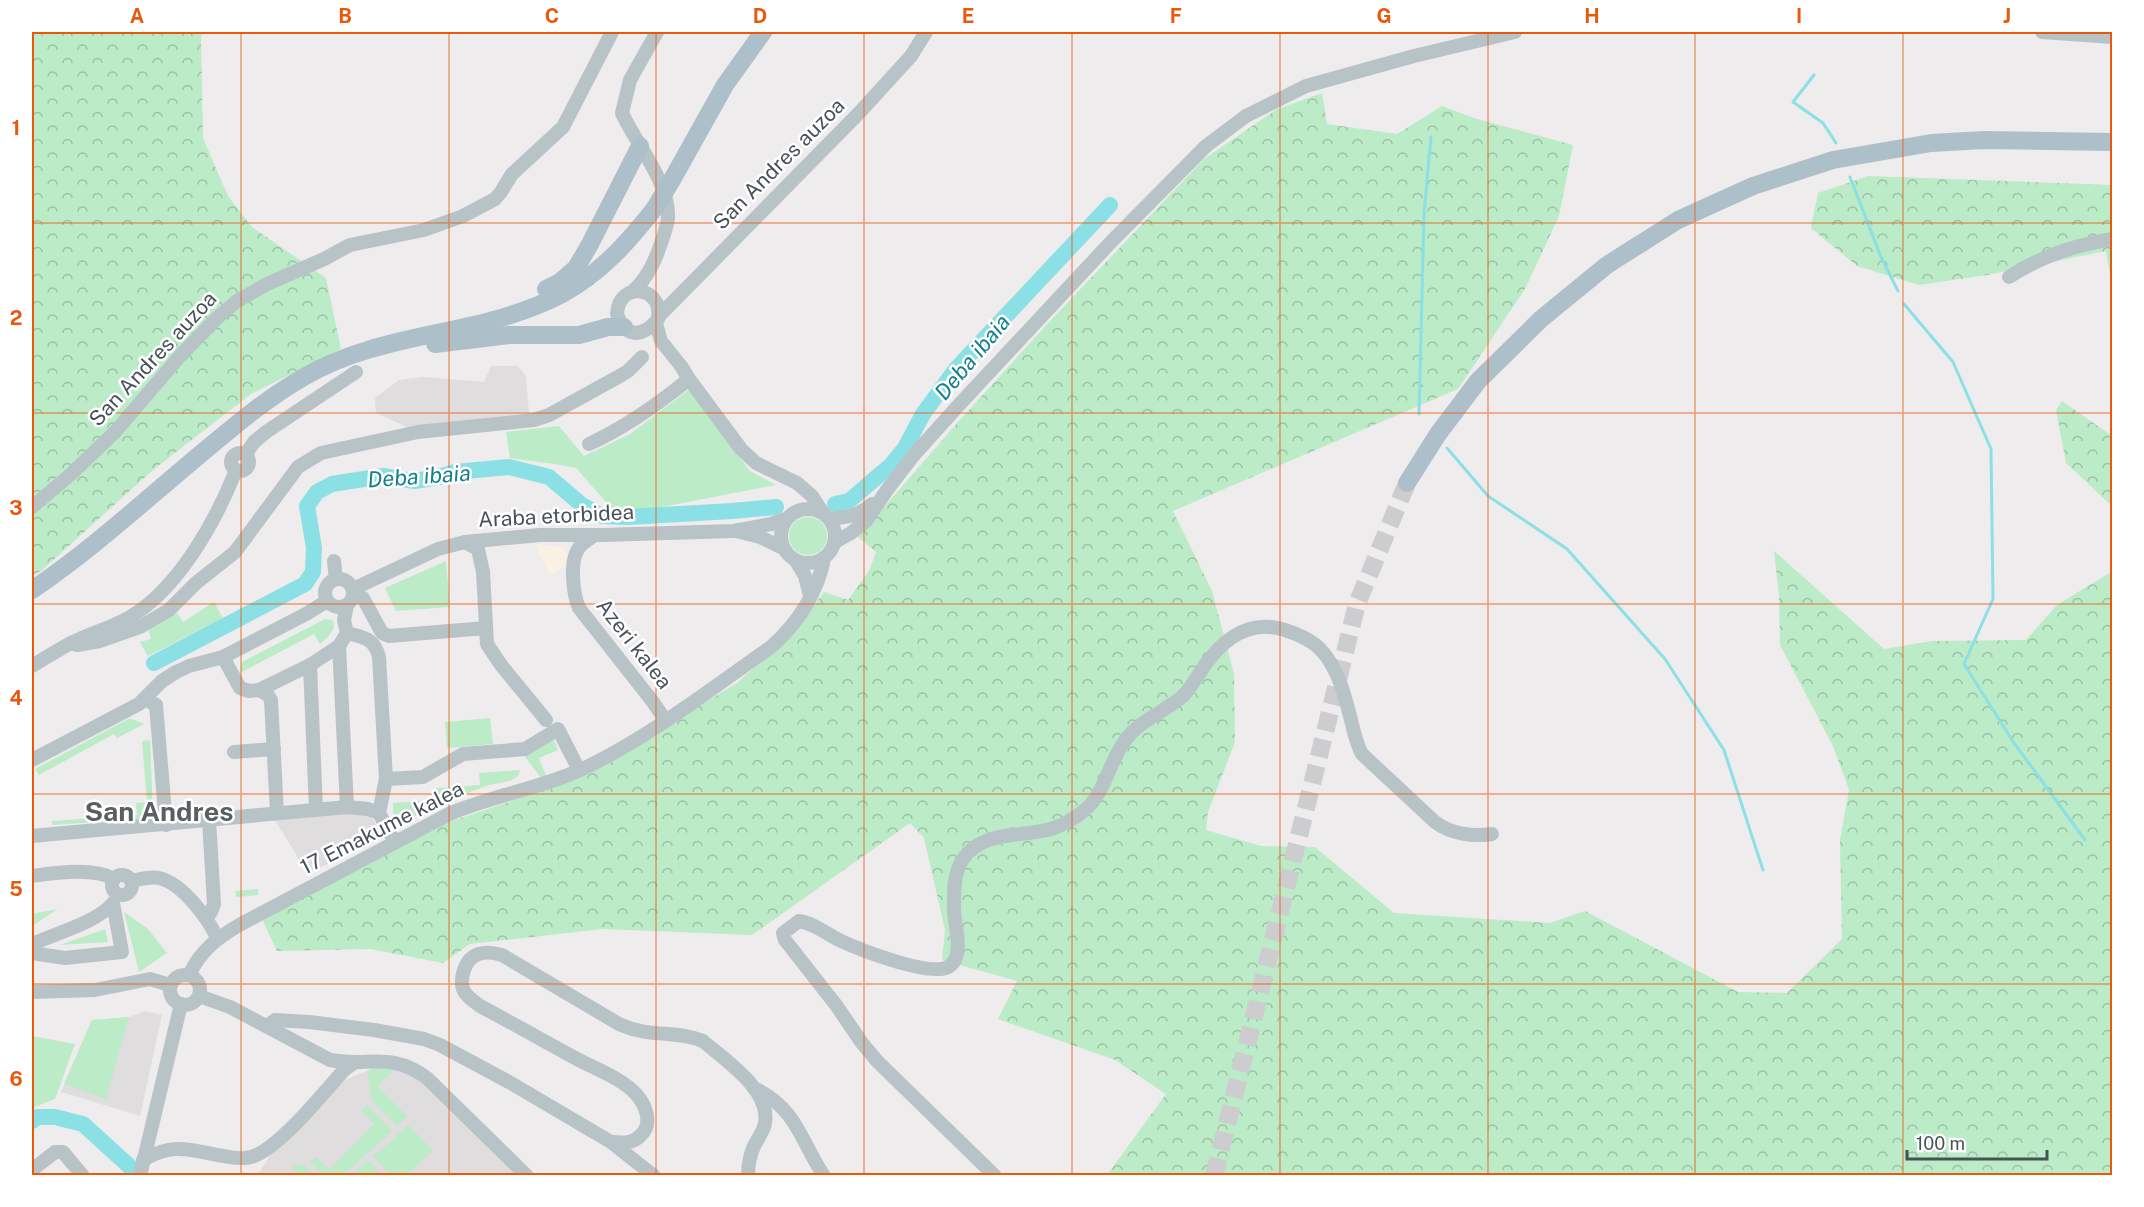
<svg xmlns="http://www.w3.org/2000/svg" width="2144" height="1207" viewBox="0 0 2144 1207" font-family="'Public Sans',sans-serif">
  <defs>
    <pattern id="forest-crowns" width="20" height="18" patternUnits="userSpaceOnUse" patternTransform="scale(1.5)"><rect width="20" height="18" fill="#bcebc7"/><path d="M2 6a3 3 0 1 1 6 0M12 15a3 3 0 1 1 6 0" fill="none" stroke="#9bc1a4"/></pattern>
  </defs>
  <rect width="100%" height="100%" fill="#efeced"/>
  <polygon fill="#faf1e5" points="535,544 562,547 567,553 566,567 550,575"/>
  <g fill="#e0ddde">
    <polygon points="491,366 518,366 526,376 529,413 407,427 376,413 375,398 399,380 423,377 484,382"/>
    <polygon points="351,812 368,814 372,818 379,829 378,838 308,874 275,820"/>
    <polygon points="145,1011 162,1015 140,1116 61,1092 92,1020 129,1017"/>
    <polygon points="390,1066 418,1077 516,1175 257,1176 271,1154 342,1081 374,1068"/>
  </g>
  <g fill="#bcebc7">
    <polygon points="690,389 750,471 776,485 641,511 613,510 576,468 554,464 510,458 506,432 559,426 584,456 630,434"/>
    <circle cx="808" cy="536" r="19"/>
    <polygon points="446,561 450,607 396,611 385,588"/>
    <polygon points="214,602 223,618 148,656 140,642 151,639 148,629 177,613 183,622"/>
    <polygon points="325,619 333,620 334,628 328,637 320,644 314,634 240,673 242,662"/>
    <polygon points="490,718 493,744 447,748 445,722"/>
    <polygon points="128,719 135,720 144,724 117,738 114,734 39,775 35,769"/>
    <polygon points="553,737 558,750 539,758 546,776 541,778 523,754"/>
    <polygon points="150,740 153,811 142,812 143,819 52,825 52,821 137,815 136,803 147,802 142,741"/>
    <polygon points="520,770 518,776 510,781 489,785 445,801 405,821 395,820 393,816 393,803 436,800 436,788 480,785 479,773"/>
    <polygon points="258,889 258,895 236,897 235,891"/>
    <polygon points="58,909 32,926 32,914"/>
    <polygon points="124,912 148,929 167,953 139,972"/>
    <polygon points="105,929 108,942 60,945"/>
    <polygon points="129,1017 106,1099 64,1084 92,1020"/>
    <polygon points="32,1036 75,1044 55,1099 32,1108"/>
    <polygon points="374,1068 395,1069 377,1086 407,1116 397,1126 372,1101 367,1071"/>
    <polygon points="367,1105 392,1131 343,1175 323,1175 310,1162 316,1157 329,1170 374,1124 361,1111"/>
    <polygon points="408,1125 433,1150 407,1175 391,1175 372,1156 378,1153"/>
    <polygon points="367,1160 382,1175 351,1175"/>
    <polygon points="294,1165 305,1166 314,1175 299,1175 291,1168"/>
  </g>
  <g fill="url(#forest-crowns)">
    <polygon points="32,32 203,32 201,37 203,138 228,196 252,227 326,278 341,349 251,394 153,470 41,571 32,576"/>
    <polygon points="1322,93 1327,124 1397,134 1442,106 1474,118 1573,145 1559,216 1525,289 1458,389 1173,511 1212,591 1234,674 1235,742 1208,812 1206,830 1261,846 1315,847 1394,913 1550,923 1585,911 1738,992 1787,993 1842,939 1840,840 1849,790 1833,746 1780,645 1779,595 1774,551 1884,649 1932,641 2026,640 2057,605 2111,572 2112,565 2112,1175 1107,1175 1166,1094 1115,1060 998,1019 1017,981 942,960 945,930 924,838 910,823 752,935 603,929 470,944 443,963 370,949 277,951 262,919 440,825 574,780 588,773 737,683 794,632 824,592 848,600 869,571 876,552 858,537 958,422 1050,321 1204,159 1277,109"/>
    <polygon points="1868,176 2112,185 2112,287 2106,251 1987,275 1919,285 1857,266 1811,228 1818,193"/>
    <polygon points="2062,401 2112,436 2112,506 2066,463 2056,410"/>
  </g>
  <g fill="none" stroke-linecap="round" stroke-linejoin="round">
    <g stroke="#8be0e6" stroke-width="3">
      <polyline points="1814,75 1793,102 1823,123 1836,143"/>
      <polyline points="1850,177 1881,257 1898,291"/>
      <polyline points="1904,304 1953,362 1991,449 1993,599 1964,664 2014,743 2085,840"/>
      <polyline points="1419,414 1424,214 1431,137"/>
      <polyline points="1447,448 1488,496 1567,549 1665,659 1724,750 1763,870"/>
    </g>
    <g stroke="#8be0e6" stroke-width="16">
      <polyline points="835,504 849,501 891,465 905,448 923,414 956,369 1110,205"/>
      <polyline points="154,663 305,584 313,572 314,548 307,506 317,492 332,484 383,476 414,481 439,477 455,472 509,467 549,477 582,505 602,516 628,517 732,511 776,507"/>
      <polyline points="32,1121 38,1117 55,1117 83,1124 140,1176"/>
    </g>
    <polyline stroke="#cdcdcf" stroke-width="18" stroke-dasharray="18 9" stroke-linecap="butt" points="1214,1176 1357,604 1407,483"/>
    <g stroke="#b8c3c8" stroke-width="14">
      <polyline points="2042,32 2112,37"/>
      <path d="M2009,277C2041,256 2075,245 2112,239"/>
      <path d="M632,292C645,281 653,266 659,249C662,240 667,228 668,218C670,183 636,144 622,113L630,80L657,32"/>
      <path d="M657,321C667,288 619,278 617,314C626,343 649,335 661,314L859,113L911,56L926,32"/>
      <polyline points="656,323 661,341 681,366 689,379 741,449 756,463 797,483 812,496 823,513"/>
      <path d="M589,444C626,427 657,405 689,379"/>
      <circle cx="240" cy="462" r="9"/>
      <polyline points="246,454 254,442 266,432 356,372"/>
      <polyline points="32,507 70,475 115,432 180,356 217,318 237,301 267,284 324,259 350,245 424,230 463,216 495,199 501,192 512,174 563,127 612,32"/>
      <circle cx="808" cy="536" r="27"/>
      <path d="M830,519C847,517 859,516 872,504"/>
      <polyline points="736,531 760,537 783,548"/>
      <path d="M595,535C588,540 580,544 577,551C570,564 573,594 579,608L653,702L665,720"/>
      <polyline points="465,542 478,549 483,572 487,644 501,665 546,720"/>
      <polyline points="835,542 851,533 866,521 887,490 913,456 957,407 1110,243 1206,146 1246,116 1306,86 1414,56 1515,32"/>
      <polyline points="334,561 336,579"/>
      <polyline points="796,561 805,576 810,596"/>
      <circle cx="339" cy="593" r="14"/>
      <polyline points="353,589 438,549 465,542 540,535 603,535 734,531 771,524 786,519"/>
      <polyline points="363,598 382,633 389,636 486,628"/>
      <path d="M347,633C365,638 374,638 379,657L386,779L379,813"/>
      <polyline points="71,643 77,645 100,641 140,627 169,610 196,583 235,552 298,467 321,453 418,432 534,420 549,415 618,377 628,371 642,357"/>
      <polyline points="339,646 347,807"/>
      <polyline points="223,657 240,688 249,691 259,690 310,665 339,646 347,633 344,620 347,605"/>
      <polyline points="310,665 316,810"/>
      <path d="M32,666C45,658 58,650 71,643C91,633 111,628 130,617C178,589 216,521 236,470"/>
      <polyline points="259,690 268,695 271,700 277,813"/>
      <polyline points="145,699 156,705 166,825"/>
      <polyline points="234,752 274,749"/>
      <polyline points="32,760 139,704 162,681 176,672 189,666 223,657 306,614 327,601"/>
      <polyline points="386,779 423,777 463,754 525,749 558,729 579,770"/>
      <polyline points="32,836 347,807 368,809 379,813 395,842"/>
      <circle cx="122" cy="885" r="10"/>
      <path d="M32,876C55,873 93,867 114,879"/>
      <path d="M131,881C140,879 151,876 159,878C182,883 208,918 217,938"/>
      <polyline points="206,918 211,912 214,904 209,820"/>
      <path d="M32,944C54,934 98,922 113,903L122,952L65,958L32,953"/>
      <circle cx="185" cy="990" r="15"/>
      <path d="M189,975C201,950 217,938 241,924L449,814C491,796 537,789 578,771C644,741 711,689 771,647C797,624 818,593 824,558"/>
      <polyline points="32,992 95,990 150,979 170,985"/>
      <path d="M199,996L230,1007L330,1060C369,1067 391,1051 427,1078L527,1176"/>
      <polyline points="267,1026 275,1020 309,1022 374,1030 424,1039 440,1045 509,1082 611,1142 654,1176"/>
      <path d="M758,1090C798,1111 801,1142 824,1176"/>
      <path d="M611,1142C623,1143 633,1144 641,1135C653,1124 646,1105 636,1094C621,1078 596,1069 577,1059C544,1041 512,1023 480,1006C474,1001 466,997 463,989C461,983 462,976 464,970C470,952 485,950 502,955L619,1024C649,1038 677,1030 703,1041C725,1060 771,1090 765,1123C764,1130 759,1137 755,1144C750,1154 748,1165 748,1176"/>
      <path d="M143,1160C174,1142 190,1150 223,1156C231,1157 242,1160 251,1157C277,1151 324,1092 344,1070L355,1062"/>
      <polyline points="32,1170 55,1152 63,1152 83,1176"/>
      <polyline points="140,1176 181,1004"/>
      <path d="M995,1176L877,1061L862,1043L836,1005L785,940L783,933L799,921C813,923 826,933 839,940C858,949 929,977 948,967C965,958 955,927 954,911C954,895 953,873 963,859C982,830 1023,837 1051,829C1063,825 1077,817 1086,809C1105,792 1109,763 1124,742C1140,719 1164,713 1184,695C1192,686 1198,675 1205,665C1225,637 1251,619 1285,630C1297,634 1312,640 1321,650C1338,668 1345,696 1351,720C1354,732 1356,743 1362,754L1435,822C1451,834 1473,837 1492,834"/>
    </g>
    <g stroke="#adc0ca" stroke-width="18">
      <polyline points="673,178 725,85 763,32"/>
      <polyline points="546,289 560,282 576,268 589,246 640,146"/>
      <polyline points="435,344 509,335 579,335 608,327 624,327"/>
      <polyline points="1407,483 1438,434 1478,381 1541,319 1607,265 1678,220 1753,186 1833,160 1931,143 1984,140 2112,142"/>
      <path d="M32,590C94,548 151,495 209,447C239,422 269,397 304,377C384,330 481,337 562,294C601,273 628,242 655,208"/>
    </g>
    <polyline stroke="#adc0ca" stroke-width="18" points="655,208 673,178"/>
  </g>
  <path fill="none" stroke="#e8590c" stroke-width="1.5" stroke-opacity="0.55" d="M241,32V1176M449,32V1176M656,32V1176M864,32V1176M1072,32V1176M1280,32V1176M1488,32V1176M1695,32V1176M1903,32V1176M32,223H2112M32,413H2112M32,604H2112M32,794H2112M32,984H2112"/>
  <g text-anchor="middle" stroke-width="5" stroke-linejoin="round" paint-order="stroke">
    <g font-size="21" fill="#465258" stroke="#fff">
      <text transform="translate(779 164) rotate(-45)" y="7">San Andres auzoa</text>
      <text transform="translate(153 359) rotate(-47)" y="7">San Andres auzoa</text>
      <text transform="translate(556 516) rotate(-3)" y="7">Araba etorbidea</text>
      <text transform="translate(634 644) rotate(52)" y="7">Azeri kalea</text>
      <text transform="translate(382 828) rotate(-27)" y="7">17 Emakume kalea</text>
    </g>
    <g font-size="22" font-style="italic" fill="#148088" stroke="#fff">
      <text transform="translate(972 357) rotate(-50)" y="8">Deba ibaia</text>
      <text transform="translate(419 476) rotate(-4)" y="8">Deba ibaia</text>
    </g>
    <g font-size="27" font-weight="bold" fill="#595e61" stroke="#fff">
      <text x="159" y="821">San Andres</text>
    </g>
  </g>
  <rect width="2144" height="1207" fill="none" stroke="#ffffff" stroke-width="66"/>
  <path d="M1907 1150v9h140v-9" fill="none" stroke="#465258" stroke-width="3"/>
  <text x="1916" y="1150" font-size="18" fill="#465258" stroke="#ffffff" stroke-width="4.5" paint-order="stroke">100 m</text>
  <rect x="33" y="33" width="2078" height="1141" fill="none" stroke="#e8590c" stroke-width="2"/>
  <g font-size="20" text-anchor="middle" font-weight="bold" fill="#e8590c">
    <text x="137" y="23">A</text>
    <text x="345" y="23">B</text>
    <text x="552" y="23">C</text>
    <text x="760" y="23">D</text>
    <text x="968" y="23">E</text>
    <text x="1176" y="23">F</text>
    <text x="1384" y="23">G</text>
    <text x="1592" y="23">H</text>
    <text x="1799" y="23">I</text>
    <text x="2007" y="23">J</text>
    <text x="16" y="135">1</text>
    <text x="16" y="325">2</text>
    <text x="16" y="515">3</text>
    <text x="16" y="705">4</text>
    <text x="16" y="896">5</text>
    <text x="16" y="1086">6</text>
  </g>
</svg>
